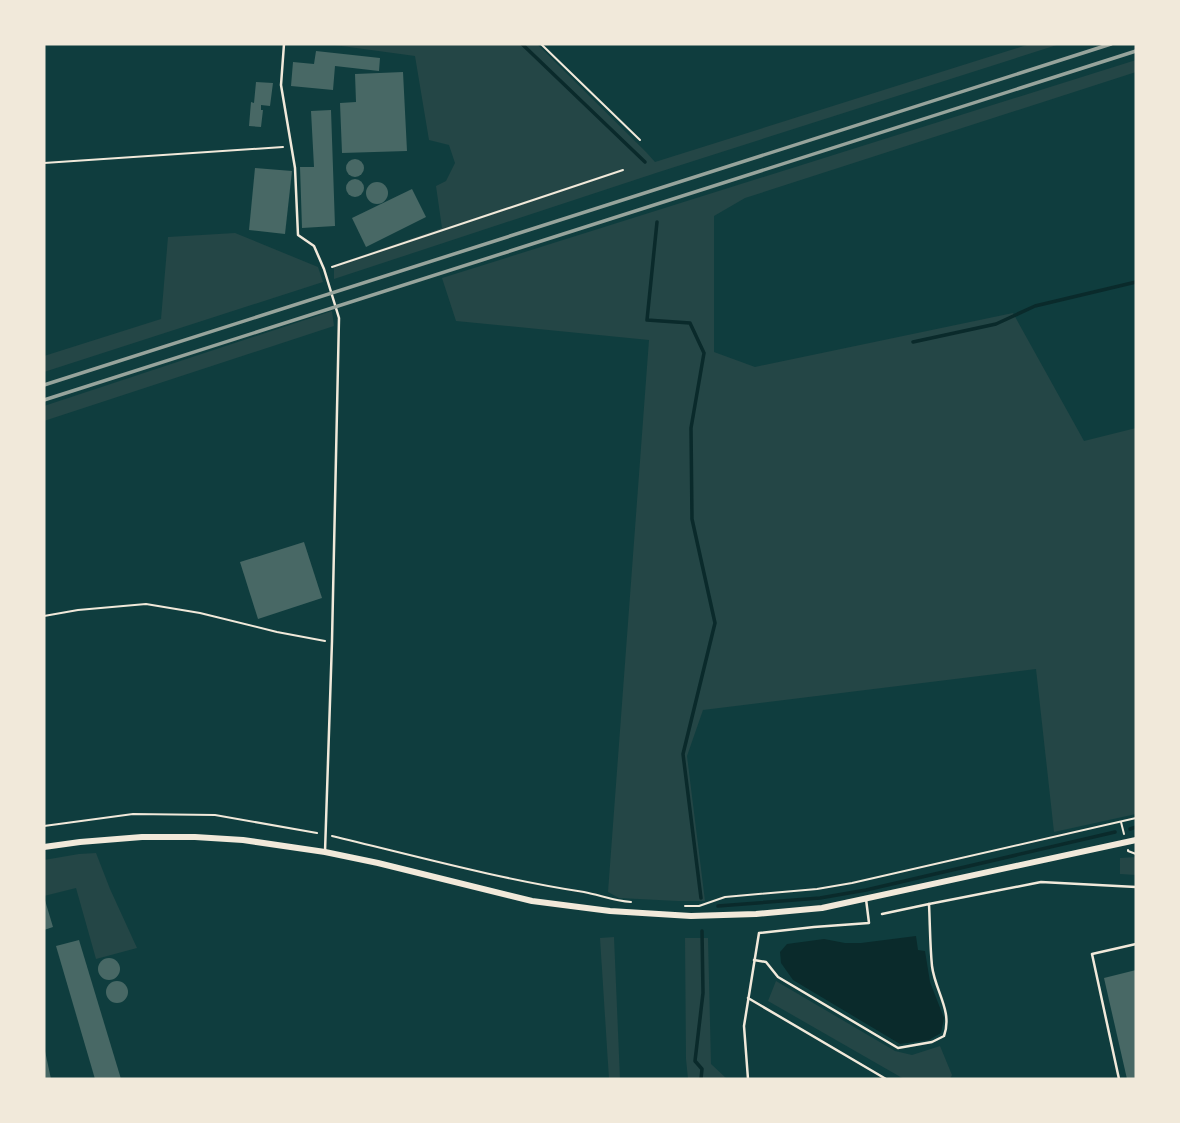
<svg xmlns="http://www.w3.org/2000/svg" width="1180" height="1123" viewBox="0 0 1180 1123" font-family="Quicksand,sans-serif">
  <rect width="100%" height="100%" fill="#0f3d3e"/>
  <g fill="#244646">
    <polygon points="327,44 537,44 646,152 655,162 1030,44 1060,44 659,172 334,279 334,265 442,228 436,186 446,181 455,163 449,145 429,140 415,56"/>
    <polygon points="1136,60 1136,72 745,198 714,216 714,352 755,367 1013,313 1084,441 1136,428 1136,814 1054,832 1036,669 703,710 687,756 705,901 678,901 619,898 608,892 649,340 456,321 442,278"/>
    <polygon points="235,233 318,267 323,282 44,372 44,356 161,319 168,237"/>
    <polygon points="332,311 334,326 44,421 44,406"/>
    <polygon points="96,853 110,889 137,948 96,959 76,888 44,896 44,860 79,854"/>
    <polygon points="1136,857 1136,875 1120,874 1120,858"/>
    <polygon points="614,937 620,1079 609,1079 600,938"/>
    <polygon points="685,938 708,938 711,1064 727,1079 688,1079 686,1059"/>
    <polygon points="776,981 895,1051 912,1055 940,1046 952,1075 950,1079 904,1079 768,1001"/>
  </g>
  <polygon fill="#0a2a2b" points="916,936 918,950 925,951 930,982 944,1018 941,1033 929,1040 900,1044 793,980 781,963 780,952 787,944 824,939 845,943 861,943"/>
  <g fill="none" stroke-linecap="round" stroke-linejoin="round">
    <g stroke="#0a2a2b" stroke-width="3.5">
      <polyline points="522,44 645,162"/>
      <polyline points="657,222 647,320 690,323 704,353 691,428 692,519 715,623 683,754 701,898"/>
      <polyline points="913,342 996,324 1035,306 1136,282"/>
      <polyline points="1130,829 1136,827"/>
      <polyline points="718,906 820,898 866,890 1115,832"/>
      <polyline points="701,1079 702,1069 695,1061 703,993 702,931"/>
    </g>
  </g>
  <g fill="#486865">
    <polygon points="316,51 380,58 379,71 335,66 333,90 291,86 293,62 314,64"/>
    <polygon points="403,72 407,151 342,153 340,103 356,102 355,74"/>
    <polygon points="256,82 273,83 270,106 261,105 261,110 263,110 261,127 249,126 251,102 254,103"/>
    <polygon points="331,110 335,226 302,228 300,167 314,167 311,111"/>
    <circle cx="355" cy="168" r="9"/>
    <polygon points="255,168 292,171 285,234 249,230"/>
    <circle cx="355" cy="188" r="9"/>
    <circle cx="377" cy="193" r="11"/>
    <polygon points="412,189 426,217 366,247 352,218"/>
    <polygon points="304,542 322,598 258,619 240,562"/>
    <polygon points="44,897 53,927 44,930"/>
    <polygon points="79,940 121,1079 95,1079 56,946"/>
    <circle cx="109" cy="969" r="11"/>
    <polygon points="1136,970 1136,1079 1127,1079 1104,978"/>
    <circle cx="117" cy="992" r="11"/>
    <polygon points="44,1051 45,1051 51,1079 44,1079"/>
  </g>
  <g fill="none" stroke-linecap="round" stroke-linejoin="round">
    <g stroke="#f1e9da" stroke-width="2">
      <polyline points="541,44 640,140"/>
      <polyline points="44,163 283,147"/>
      <polyline points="332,267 623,170"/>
      <polyline points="44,616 78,610 146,604 200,613 277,632 325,641"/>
      <polyline points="1121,822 1124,834"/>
      <polyline points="44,826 133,814 215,815 317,833"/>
      <path d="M332,836C416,856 499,879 584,892C600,895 614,901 631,902"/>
      <polyline points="1128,850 1128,851 1136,854"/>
      <polyline points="685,906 699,906 725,897 817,889 852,883 1136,818"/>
    </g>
    <g stroke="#f1e9da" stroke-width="2.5">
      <polyline points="284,44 281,85 295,168 298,235 314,246 324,269 339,318 332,641 325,852"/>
      <polyline points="929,904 1041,882 1136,887"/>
      <path d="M754,960L766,962L778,977L898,1048L932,1042L944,1036C953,1011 935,991 932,966C930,946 930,924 929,904L882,914"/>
      <polyline points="748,998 886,1079"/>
      <polyline points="748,1079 744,1026 759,933 814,927 869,923 866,899"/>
      <polyline points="1119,1079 1092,954 1136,944"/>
    </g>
    <polyline stroke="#f1e9da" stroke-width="6" points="44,847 80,842 142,837 195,837 243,840 325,852 378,863 532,901 610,911 691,916 756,914 822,908 1136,840"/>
    <g stroke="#97a49c" stroke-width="3.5">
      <polyline points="44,385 1111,44"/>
      <polyline points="44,400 1136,51"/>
    </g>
  </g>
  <rect width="1180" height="1123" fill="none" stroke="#f1e9da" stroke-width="91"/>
</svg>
